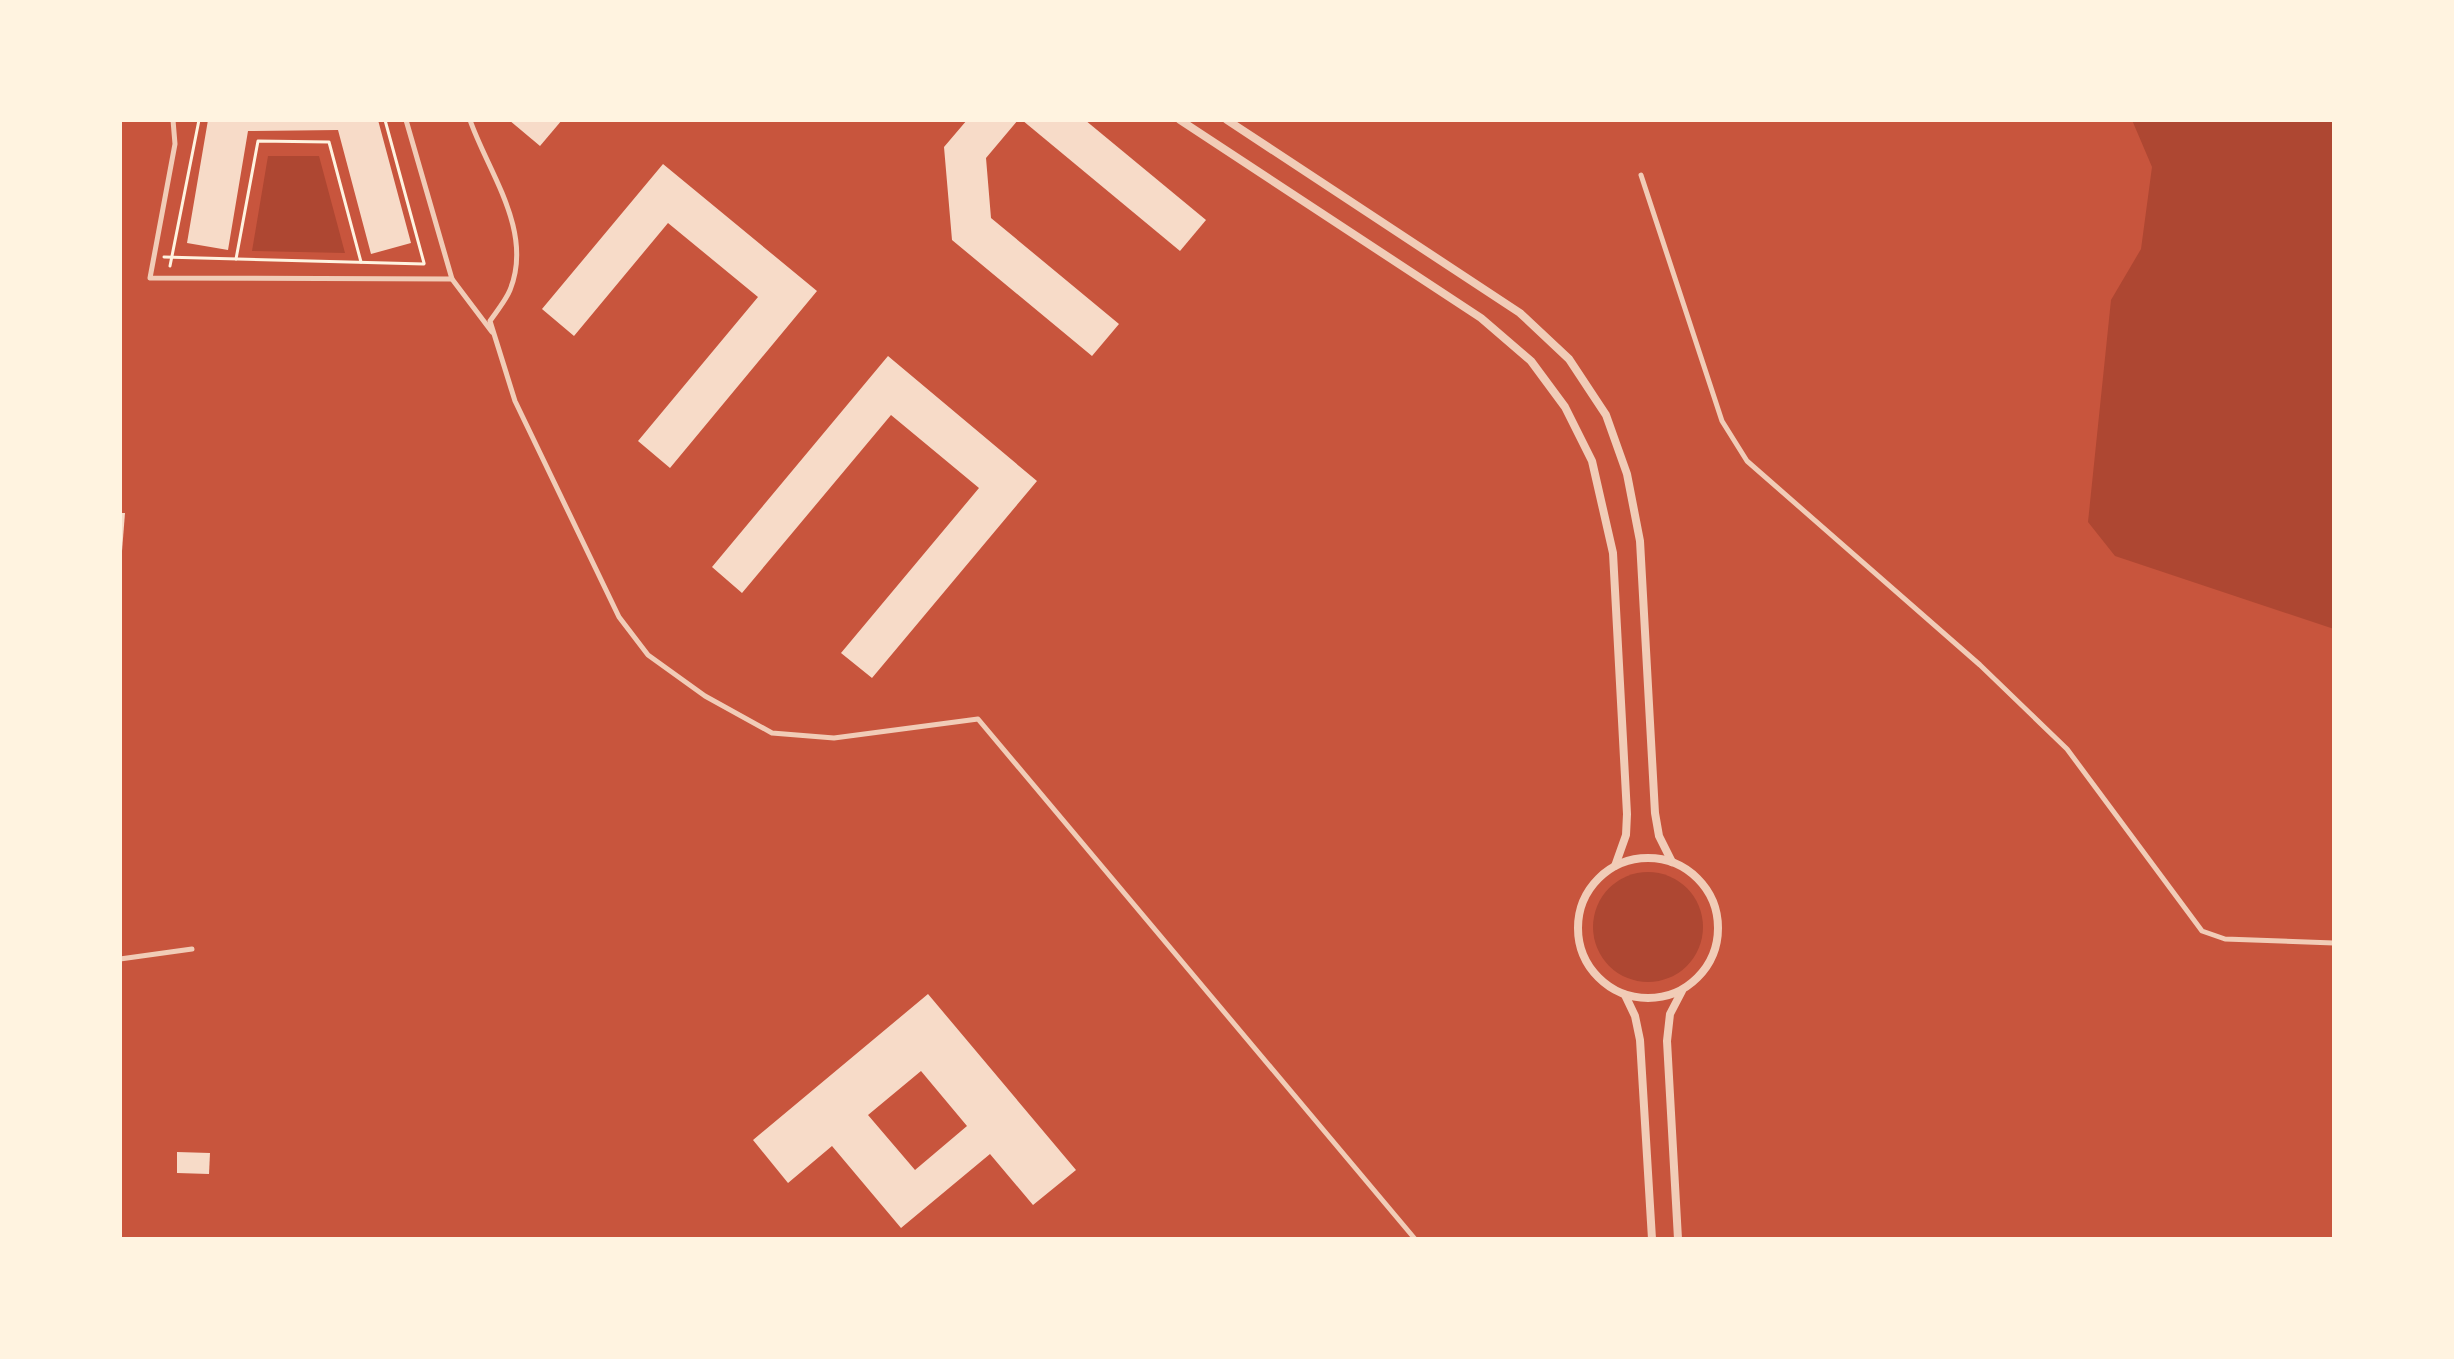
<svg xmlns="http://www.w3.org/2000/svg" width="2454" height="1359" viewBox="0 0 2454 1359" font-family="Manrope,sans-serif">
  <rect width="100%" height="100%" fill="#c8553d"/>
  <g fill="#ae4732">
    <polygon points="2132,120 2334,120 2334,629 2115,556 2088,522 2111,300 2141,249 2152,167"/>
    <polygon points="268,156 319,156 345,253 252,251"/>
    <circle cx="1648" cy="927" r="55"/>
  </g>
  <g fill="#f7dbc8" fill-rule="evenodd">
    <polygon points="208,120 378,120 411,243 371,254 338,130 248,131 228,250 187,243"/>
    <polygon points="509,120 562,120 540,146"/>
    <polygon points="967,120 1018,120 986,158 991,218 1119,324 1092,356 952,240 944,147"/>
    <polygon points="1022,120 1085,120 1206,220 1180,251"/>
    <polygon points="663,164 817,291 670,468 638,441 758,297 668,223 574,336 542,309"/>
    <polygon points="888,356 1037,481 872,678 841,653 979,488 891,415 742,593 712,567"/>
    <polygon points="120,513 125,513 122,551 120,551"/>
    <path d="M928,994L1076,1170L1033,1205L990,1154L901,1228L832,1146L788,1183L753,1140ZM921,1071L967,1126L915,1170L868,1115Z"/>
    <polygon points="177,1152 210,1153 209,1174 177,1173"/>
  </g>
  <g fill="none" stroke-linecap="round" stroke-linejoin="round">
    <g stroke="#fff3e0" stroke-width="3">
      <polyline points="385,120 424,263"/>
      <polyline points="164,257 424,264"/>
      <polyline points="236,259 258,141 329,142 361,262"/>
      <polyline points="170,266 199,120"/>
    </g>
    <g stroke="#f1ccb7" stroke-width="5">
      <polyline points="173,120 175,144 150,278 452,279 406,120"/>
      <path d="M470,120C488,172 534,231 510,290C506,300 497,311 490,321L515,401L619,617L648,655L705,696L772,733L834,738L978,719L1415,1239"/>
      <polyline points="1641,175 1722,421 1747,461 1980,665 2067,749 2202,931 2225,939 2334,943"/>
      <polyline points="452,279 492,332"/>
      <polyline points="120,959 192,949"/>
    </g>
    <g stroke="#f1ccb7" stroke-width="8">
      <polyline points="1180,120 1481,318 1531,361 1565,407 1592,461 1613,553 1627,814 1626,835 1615,866"/>
      <polyline points="1227,120 1520,313 1569,359 1606,415 1627,474 1640,541 1655,813 1659,836 1672,862"/>
      <circle cx="1648" cy="928" r="70"/>
      <polyline points="1625,995 1635,1016 1640,1040 1652,1239"/>
      <polyline points="1678,1239 1667,1041 1670,1014 1682,991"/>
    </g>
  </g>
  <rect width="2454" height="1359" fill="none" stroke="#fff3e0" stroke-width="244"/>
</svg>
